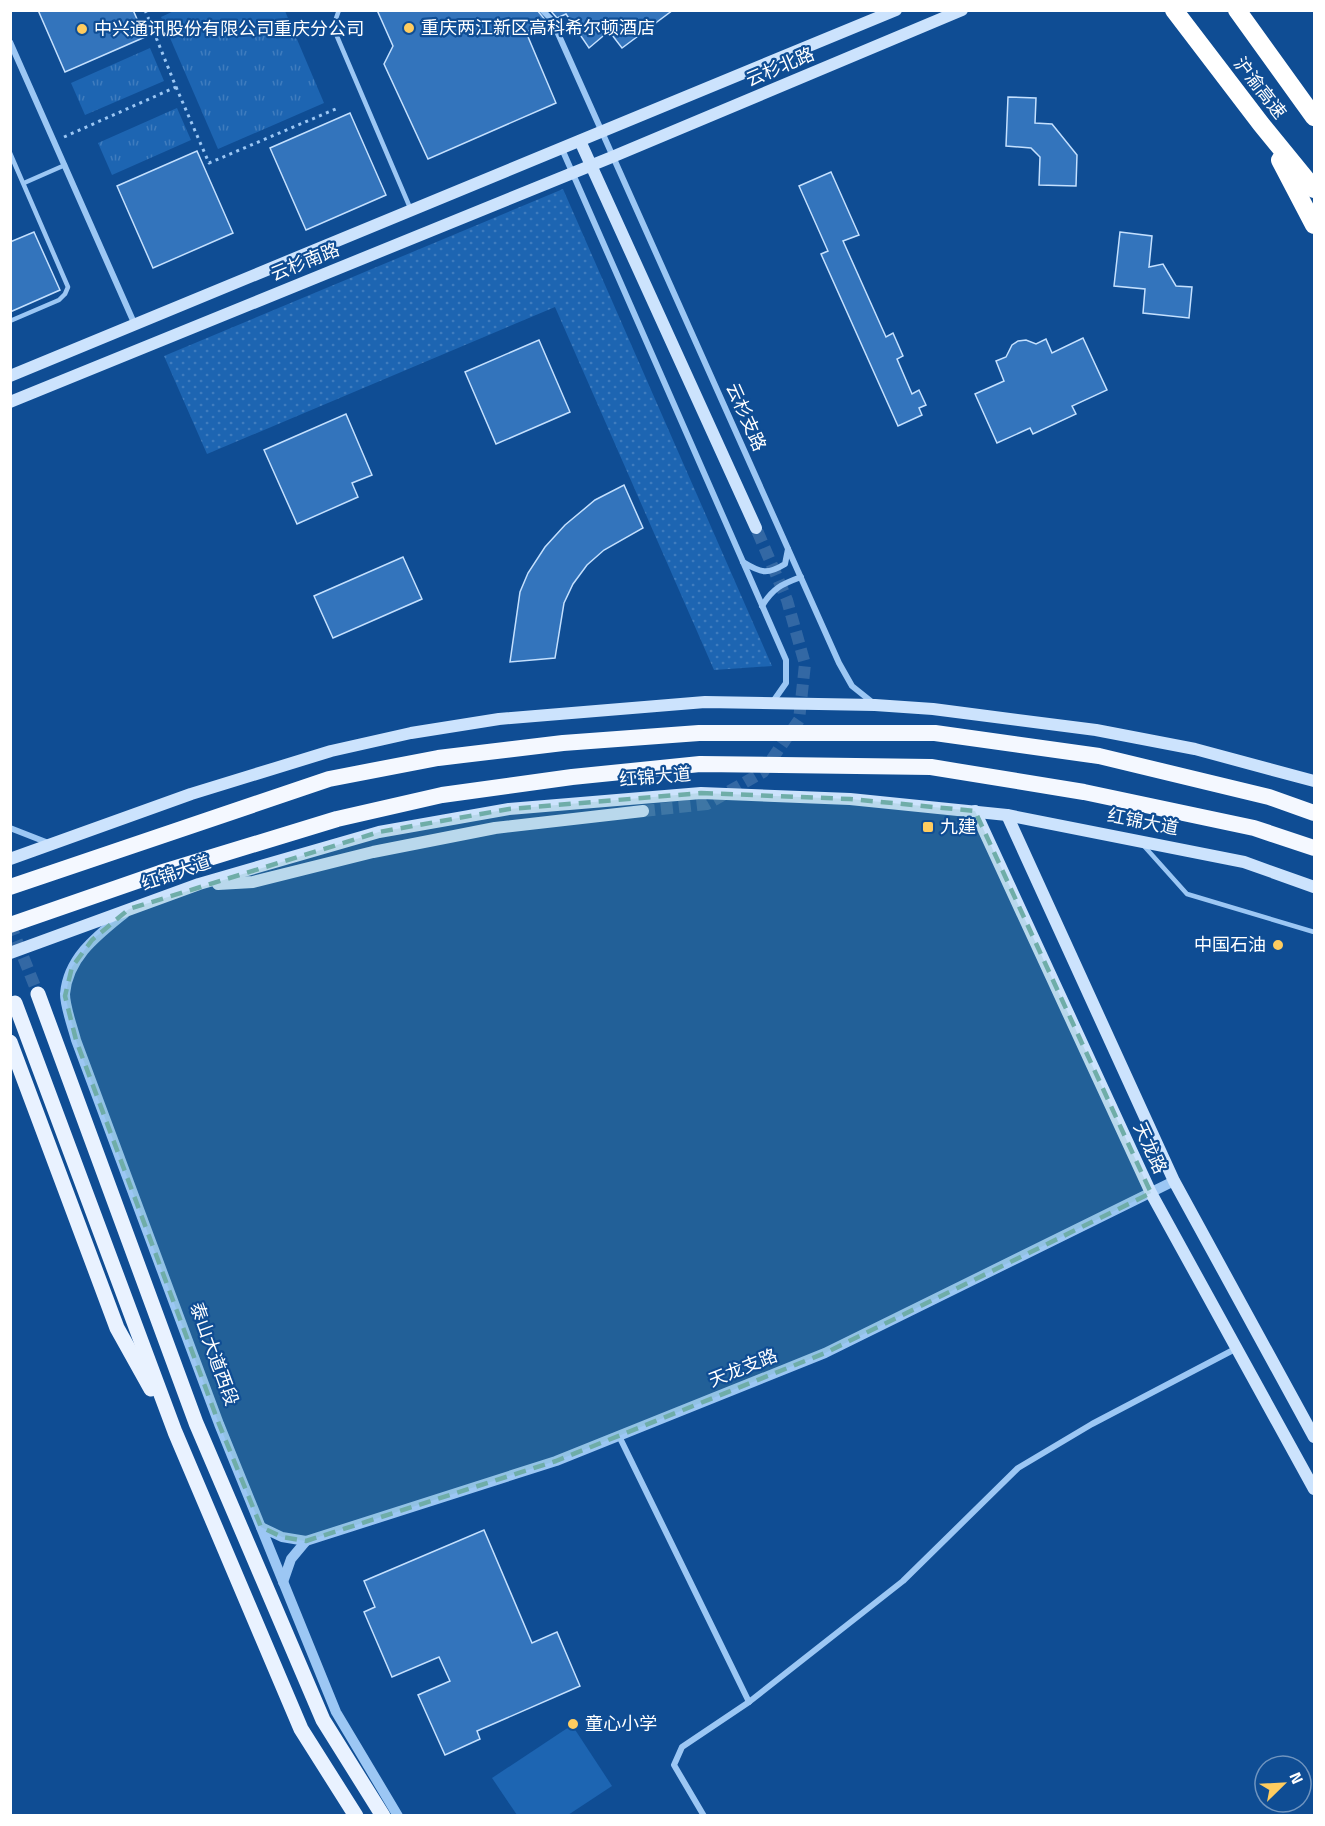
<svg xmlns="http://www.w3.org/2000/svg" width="1325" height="1826" viewBox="0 0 1325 1826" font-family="'Titillium Web','Noto Sans SC',sans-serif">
  <defs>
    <pattern id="grass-tufts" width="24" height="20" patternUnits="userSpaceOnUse" patternTransform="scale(1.5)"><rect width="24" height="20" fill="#1d65b2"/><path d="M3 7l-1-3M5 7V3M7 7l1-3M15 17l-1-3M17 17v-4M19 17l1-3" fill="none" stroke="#3f7cbe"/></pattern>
    <pattern id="park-dots" width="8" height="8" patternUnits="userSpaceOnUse" patternTransform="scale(1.5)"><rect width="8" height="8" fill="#1d65b2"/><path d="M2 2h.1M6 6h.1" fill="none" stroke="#3f7cbe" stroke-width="1.8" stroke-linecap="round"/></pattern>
  </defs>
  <rect width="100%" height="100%" fill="#0f4d94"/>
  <g fill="url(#grass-tufts)">
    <polygon points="176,10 285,11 324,103 218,149 161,17"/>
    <polygon points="150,48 164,81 85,115 71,83"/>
    <polygon points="177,108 191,140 112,175 98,143"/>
  </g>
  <polygon fill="url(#park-dots)" points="563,189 772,666 714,670 555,307 207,454 164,356"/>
  <polygon fill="#1d65b2" points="572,1725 612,1786 568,1815 517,1815 492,1778"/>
  <g fill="#3374bc" stroke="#c4e0fe" stroke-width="1.5">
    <polygon points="38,10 133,10 145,37 65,72"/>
    <polygon points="377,10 537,10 547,22 526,32 556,103 428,159 384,64 393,46"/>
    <polygon points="550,10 673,10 622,48 609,31 589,48 566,14 557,18"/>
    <polygon points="1008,97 1036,98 1035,123 1052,124 1077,155 1076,186 1039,185 1040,157 1031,148 1006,146"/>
    <polygon points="350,113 386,195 306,230 270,148"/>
    <polygon points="197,151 233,233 153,268 117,186"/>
    <polygon points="831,172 859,235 843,241 886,337 893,333 903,356 897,359 912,394 919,390 926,405 919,408 922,415 898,426 821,254 828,251 799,186"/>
    <polygon points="34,232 60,290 10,312 10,242"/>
    <polygon points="1120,232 1152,236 1149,267 1163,264 1176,286 1192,287 1189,318 1143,313 1145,289 1114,286"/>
    <polygon points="1083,338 1107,390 1072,406 1076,414 1033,434 1030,428 997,443 975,394 1004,381 996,361 1006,357 1012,345 1018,341 1026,340 1036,344 1046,339 1052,353"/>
    <polygon points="539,340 570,412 496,444 465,372"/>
    <polygon points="346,414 372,475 352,483 358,497 297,524 264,450"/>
    <polygon points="624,485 643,528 604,550 587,565 573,584 564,603 555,658 510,662 520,592 528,573 545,547 565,525 595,500"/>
    <polygon points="403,557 422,599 333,638 314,596"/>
    <polygon points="484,1530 532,1643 557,1632 580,1686 477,1731 480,1739 445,1755 418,1695 450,1681 439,1657 392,1677 364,1612 375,1607 364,1581"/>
  </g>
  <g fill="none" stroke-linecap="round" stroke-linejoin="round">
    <g stroke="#3368a4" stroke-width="12" stroke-dasharray="12 6" stroke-linecap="butt">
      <polyline points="643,811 707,804 763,772 799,720 805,664 787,600 756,528"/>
      <polyline points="10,924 38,994"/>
    </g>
    <g stroke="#9cc7f4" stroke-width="3" stroke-dasharray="3 4.5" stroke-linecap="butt">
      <polyline points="176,87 209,163 338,108"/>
      <polyline points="64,137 176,87 145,10"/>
    </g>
    <g stroke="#9cc7f4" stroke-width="4.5">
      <polyline points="339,10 333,27 411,210"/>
      <polyline points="10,153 68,287 65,294 59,300 10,321"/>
      <polyline points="24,183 65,165"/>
      <polyline points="1144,846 1187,894 1314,932"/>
    </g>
    <g stroke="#9cc7f4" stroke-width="6">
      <polyline points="542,10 552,20 839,663 852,686 872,702"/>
      <polyline points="10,42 135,325"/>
      <polyline points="562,149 786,660 786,683 772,703"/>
      <path d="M743,562C761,573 767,575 785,564L788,549"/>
      <path d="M762,606C773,588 782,584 801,577"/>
      <polyline points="10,828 51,844"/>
      <polyline points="619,1436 749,1702"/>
      <polyline points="704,1816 674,1765 682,1747 749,1702 903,1581 1018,1468 1092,1424 1237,1348"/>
    </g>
    <g stroke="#9cc7f4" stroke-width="10">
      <path d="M125,913C98,935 68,957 65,994C65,1007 73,1028 76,1040L219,1424L336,1712L398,1816"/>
      <polyline points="261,1527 282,1537 306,1541 556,1461 825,1353 1174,1181"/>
      <polyline points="283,1582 291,1559 306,1541"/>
    </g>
    <g stroke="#cce3fd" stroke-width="12">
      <polyline points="580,141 756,528"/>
      <polyline points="10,376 896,10"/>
      <polyline points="10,402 612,157 962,10"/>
      <polyline points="975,811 1151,1193 1314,1489"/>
      <polyline points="1007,815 1174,1181 1314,1437"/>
      <polyline points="10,859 191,794 331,751 411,733 499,719 705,702 875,705 933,709 1096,730 1195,749 1314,781"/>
      <polyline points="218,884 253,882 373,852 495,828 643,811"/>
      <polyline points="10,953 199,884 379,832 509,809 701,793 850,799 1007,815 1244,862 1314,887"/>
    </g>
    <g stroke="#e9f2ff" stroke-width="15">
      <polyline points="38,994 196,1423 323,1720 383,1816"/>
      <polyline points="15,1003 175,1432 301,1729 356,1816"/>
      <polyline points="10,1042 117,1328 151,1389"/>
    </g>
    <g stroke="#f4f8ff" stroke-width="16">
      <polyline points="10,887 329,779 438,758 563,743 699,733 935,733 1099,756 1269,797 1314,813"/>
      <polyline points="10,925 160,873 337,819 442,795 572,777 700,764 931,767 1084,792 1254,828 1314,848"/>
    </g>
    <g stroke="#fff" stroke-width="18">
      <polyline points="1174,10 1261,124 1314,189"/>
      <polyline points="1237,10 1314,117"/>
      <polyline points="1280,160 1314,225"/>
    </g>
  </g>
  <path fill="#6fada8" fill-opacity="0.2" stroke="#6fada8" stroke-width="4.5" stroke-dasharray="12 8" stroke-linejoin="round" d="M701,793L850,799L975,811L1151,1193L825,1353L556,1461L306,1541L282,1537L261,1527L219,1424L76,1040L65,996L72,967L92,940L129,909L379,832L509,809Z"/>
  <g fill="#ffcc5f" stroke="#0f4d94" stroke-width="2">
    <circle cx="409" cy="28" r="6"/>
    <circle cx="82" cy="29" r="6"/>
    <rect x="922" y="821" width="12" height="12" rx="3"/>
    <circle cx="1278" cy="945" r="6"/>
    <circle cx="573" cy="1724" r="6"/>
  </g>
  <g text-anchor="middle" stroke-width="4.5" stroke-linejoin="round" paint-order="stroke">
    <g font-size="18" fill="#fff" stroke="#0f4d94" text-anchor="start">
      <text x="421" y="34">重庆两江新区高科希尔顿酒店</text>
      <text x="94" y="35">中兴通讯股份有限公司重庆分公司</text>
      <text x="940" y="833">九建</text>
      <text x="1266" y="951" text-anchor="end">中国石油</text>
      <text x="585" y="1730">童心小学</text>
    </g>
    <g font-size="18" fill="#fff" stroke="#0f4d94">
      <text transform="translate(780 67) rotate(-23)" y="6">云杉北路</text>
      <text transform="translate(1260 88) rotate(52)" y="6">沪渝高速</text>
      <text transform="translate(305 262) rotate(-22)" y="6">云杉南路</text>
      <text transform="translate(746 417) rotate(66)" y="6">云杉支路</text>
      <text transform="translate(655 777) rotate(-5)" y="6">红锦大道</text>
      <text transform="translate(1143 822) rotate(11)" y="6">红锦大道</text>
      <text transform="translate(176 873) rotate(-19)" y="6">红锦大道</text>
      <text transform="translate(1150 1148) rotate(65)" y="6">天龙路</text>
      <text transform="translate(214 1354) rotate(70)" y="6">泰山大道西段</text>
      <text transform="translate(743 1368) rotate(-22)" y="6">天龙支路</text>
    </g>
  </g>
  <rect width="1325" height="1826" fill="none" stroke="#ffffff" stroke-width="24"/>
  <g transform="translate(1283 1784) rotate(66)"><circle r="28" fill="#0f4d94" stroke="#6f94bf" stroke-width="1.5"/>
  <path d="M0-4.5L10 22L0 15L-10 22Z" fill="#ffcc5f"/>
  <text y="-9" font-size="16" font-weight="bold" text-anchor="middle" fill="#ffffff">N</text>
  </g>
</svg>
